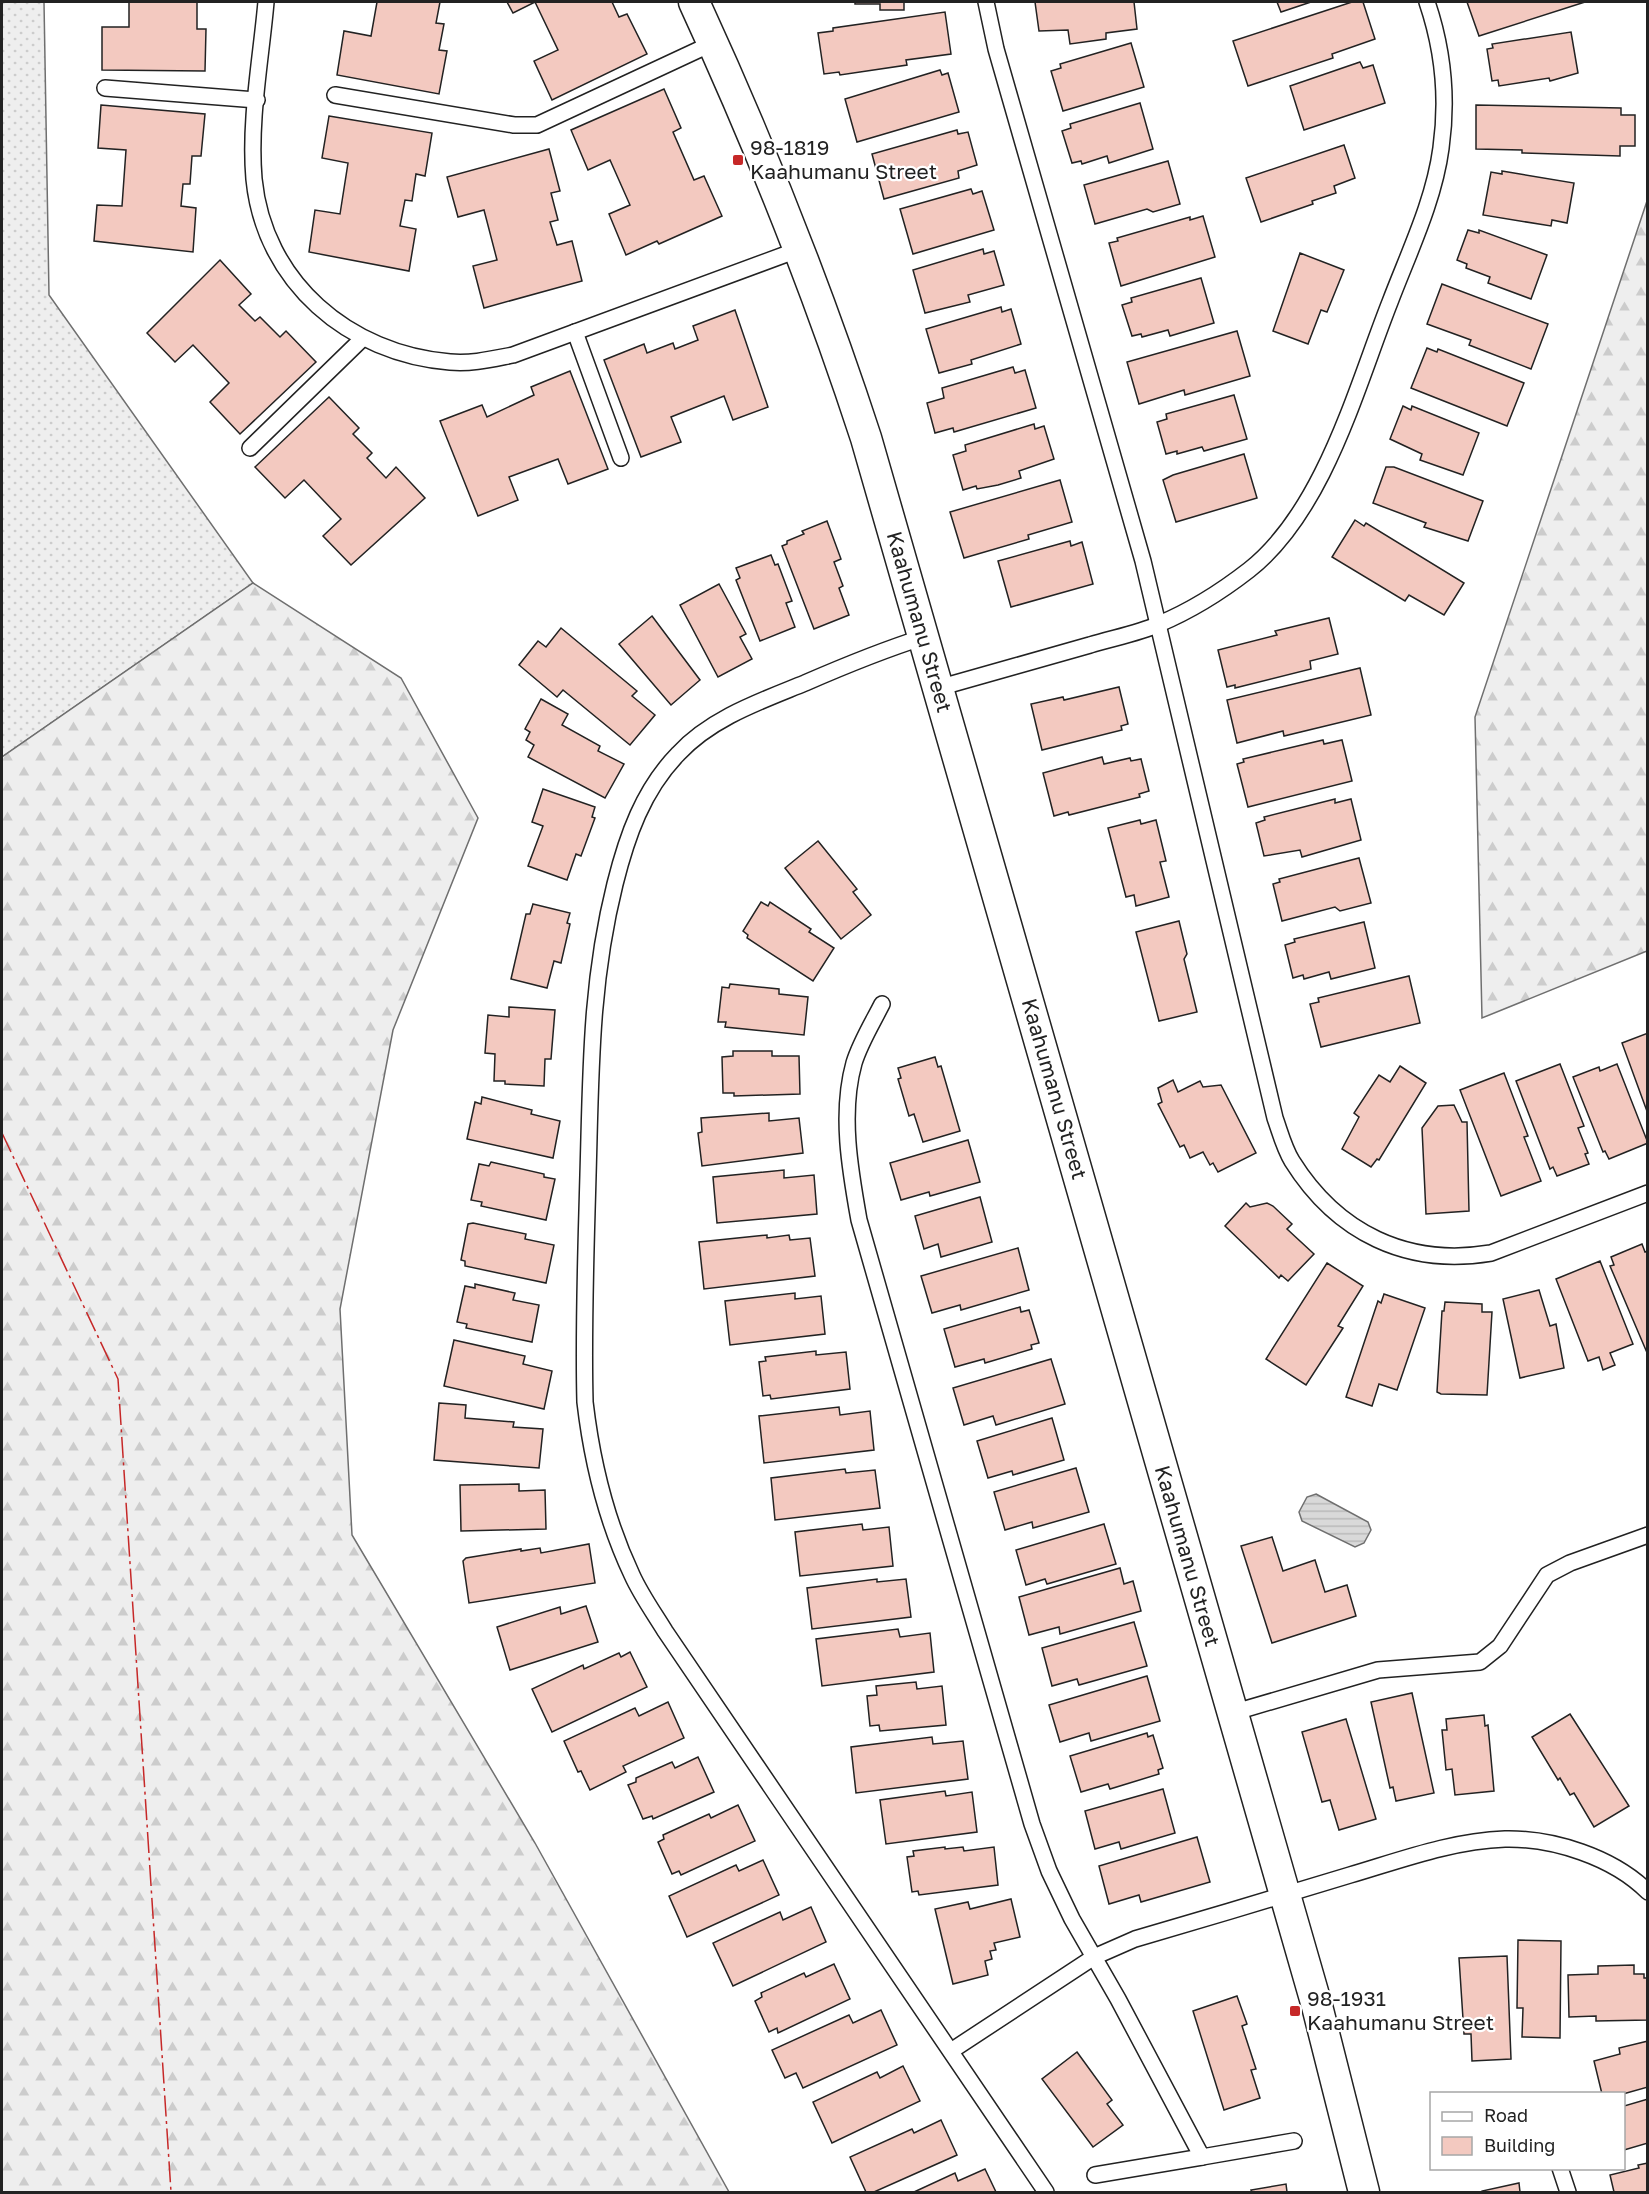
<svg xmlns="http://www.w3.org/2000/svg" width="1649" height="2194" viewBox="0 0 1649 2194" font-family="'Golos Text',sans-serif">
  <defs>
    <pattern id="grass-dots" width="8" height="8" patternUnits="userSpaceOnUse" patternTransform="scale(1.5)"><rect width="8" height="8" fill="#eee"/><path d="M2 2h.1M6 6h.1" fill="none" stroke="#ccc" stroke-width="1.8" stroke-linecap="round"/></pattern>
    <pattern id="forest-firs" width="22" height="20" patternUnits="userSpaceOnUse" patternTransform="scale(1.5)"><rect width="22" height="20" fill="#eee"/><path d="M5 1l3.5 6h-7zM16 11l3.5 6h-7z" fill="#ccc"/></pattern>
    <pattern id="water-rules" width="6" height="5" patternUnits="userSpaceOnUse" patternTransform="scale(1.5)"><rect width="6" height="5" fill="#d9d9d9"/><path d="M0 2.5h6" fill="none" stroke="#bababa"/></pattern>
  </defs>
  <rect width="100%" height="100%" fill="#fff"/>
  <polygon fill="url(#grass-dots)" stroke="#6f6f6f" stroke-width="1.5" points="2,2 44,2 49,295 253,583 2,757"/>
  <g fill="url(#forest-firs)" stroke="#6f6f6f" stroke-width="1.5">
    <polygon points="1647,201 1647,951 1482,1018 1475,717"/>
    <polygon points="253,583 401,678 478,818 393,1030 340,1309 352,1535 535,1843 729,2192 2,2192 2,757"/>
  </g>
  <polygon fill="url(#water-rules)" stroke="#6f6f6f" stroke-width="1.5" points="1316,1494 1368,1522 1371,1530 1364,1543 1355,1547 1302,1521 1299,1512 1307,1497"/>
  <g fill="#f3c9c0" stroke="#222" stroke-width="1.5">
    <polygon points="129,2 197,2 197,29 206,29 205,71 102,70 102,27 129,27"/>
    <polygon points="377,2 440,2 436,23 444,24 439,50 447,51 439,94 337,75 344,31 371,36"/>
    <polygon points="507,2 612,2 619,17 627,14 647,54 552,100 534,61 558,50 535,2 513,13"/>
    <polygon points="855,2 904,2 904,10 880,10 880,4 855,4"/>
    <polygon points="1035,2 1134,2 1137,29 1106,33 1106,39 1070,44 1068,30 1039,31"/>
    <polygon points="1277,2 1311,2 1281,12"/>
    <polygon points="1352,2 1363,2 1375,39 1332,54 1333,58 1248,86 1233,41"/>
    <polygon points="1467,2 1585,2 1479,36"/>
    <polygon points="945,12 951,54 906,60 907,65 840,75 839,72 824,74 818,33 833,31 833,28"/>
    <polygon points="1571,32 1578,73 1550,81 1549,78 1499,86 1498,80 1492,81 1487,49 1493,48 1492,44"/>
    <polygon points="1131,43 1144,87 1063,111 1051,71 1061,68 1060,64"/>
    <polygon points="1360,62 1363,68 1373,65 1385,103 1304,130 1290,86"/>
    <polygon points="940,70 942,75 948,73 959,112 857,142 845,99"/>
    <polygon points="664,89 681,128 673,132 694,180 704,176 722,216 659,244 657,241 626,255 609,214 630,205 610,160 588,170 571,130"/>
    <polygon points="1140,103 1153,149 1109,163 1107,156 1082,164 1081,161 1072,163 1062,131 1071,128 1070,124"/>
    <polygon points="101,105 205,114 201,156 192,156 190,184 183,184 181,206 196,208 193,252 94,241 97,205 122,206 126,150 98,148"/>
    <polygon points="1476,105 1621,108 1621,115 1635,115 1635,146 1620,146 1620,156 1522,153 1522,150 1476,149"/>
    <polygon points="329,116 432,133 425,176 416,174 412,201 405,200 400,226 416,229 409,271 309,252 315,210 340,214 348,163 322,158"/>
    <polygon points="957,130 958,134 968,132 977,165 958,171 959,178 884,199 872,154"/>
    <polygon points="1344,145 1355,178 1334,186 1336,193 1312,201 1313,204 1261,222 1246,178"/>
    <polygon points="549,149 560,191 551,193 558,220 550,222 557,245 572,241 582,281 484,308 473,266 497,260 484,210 458,217 447,177"/>
    <polygon points="1168,161 1180,204 1153,212 1147,209 1095,224 1084,185"/>
    <polygon points="1502,171 1574,183 1567,223 1552,220 1551,226 1483,215 1491,172 1502,174"/>
    <polygon points="971,189 973,194 982,191 994,230 913,254 900,209"/>
    <polygon points="1203,216 1215,257 1121,286 1109,243 1118,241 1117,238 1190,217 1190,220"/>
    <polygon points="1468,230 1479,233 1479,230 1547,255 1531,299 1488,283 1490,277 1466,268 1467,264 1457,260"/>
    <polygon points="983,249 984,254 994,251 1004,285 968,295 970,302 925,313 913,270"/>
    <polygon points="1300,253 1344,270 1327,312 1321,310 1308,344 1273,331"/>
    <polygon points="220,260 251,294 239,305 255,321 260,317 280,337 286,331 316,362 240,434 210,402 229,383 193,345 175,362 147,333"/>
    <polygon points="1201,278 1214,323 1170,336 1168,330 1142,337 1141,334 1132,336 1122,305 1132,302 1131,298"/>
    <polygon points="1442,284 1548,324 1531,369 1469,345 1471,340 1427,324"/>
    <polygon points="1001,307 1002,312 1011,309 1021,344 971,360 972,364 939,373 926,329"/>
    <polygon points="735,310 768,407 733,420 724,396 671,417 681,442 641,457 604,360 644,344 647,353 673,343 675,349 698,340 693,326"/>
    <polygon points="1237,331 1250,376 1185,395 1184,390 1139,404 1127,362"/>
    <polygon points="1427,348 1437,352 1438,349 1524,383 1507,426 1411,388"/>
    <polygon points="1013,367 1015,373 1025,370 1036,408 954,432 953,428 935,433 927,403 944,398 942,388"/>
    <polygon points="570,371 608,469 568,484 558,459 509,477 518,500 478,516 440,421 482,405 487,417 534,395 531,387"/>
    <polygon points="1234,395 1247,439 1204,451 1202,447 1177,454 1177,451 1166,454 1157,422 1167,419 1166,414"/>
    <polygon points="329,397 359,428 353,434 372,453 367,458 386,478 396,467 425,498 351,565 323,536 341,519 304,480 285,498 255,467"/>
    <polygon points="1403,406 1411,410 1412,406 1479,433 1463,475 1420,460 1422,454 1390,439"/>
    <polygon points="1034,424 1035,429 1044,426 1054,459 1019,471 1021,478 998,485 977,489 976,486 963,490 953,455 966,451 965,445"/>
    <polygon points="1244,454 1257,498 1176,522 1163,480 1173,475"/>
    <polygon points="1386,467 1394,467 1483,501 1468,541 1424,527 1426,523 1373,503"/>
    <polygon points="1060,480 1072,522 1028,535 1029,539 964,558 950,512"/>
    <polygon points="1355,520 1364,526 1366,523 1464,583 1444,615 1409,595 1405,601 1332,557"/>
    <polygon points="827,521 841,559 834,562 843,586 839,588 849,615 814,629 782,546 787,544 787,541 804,534 802,531"/>
    <polygon points="1070,541 1071,546 1082,542 1093,584 1011,607 998,561"/>
    <polygon points="771,555 775,565 778,564 792,601 786,603 795,627 760,641 736,580 740,578 736,568"/>
    <polygon points="719,584 746,634 740,637 752,659 718,677 680,605"/>
    <polygon points="652,616 700,680 671,705 619,644"/>
    <polygon points="1329,618 1338,654 1310,661 1311,669 1235,688 1235,685 1227,687 1218,650 1277,635 1275,631"/>
    <polygon points="561,628 637,691 632,696 655,715 630,745 563,690 557,697 519,665 538,641 546,647"/>
    <polygon points="1360,668 1371,715 1284,736 1283,731 1237,743 1227,700"/>
    <polygon points="1119,687 1128,724 1121,726 1122,730 1042,750 1031,704 1063,697 1064,700"/>
    <polygon points="541,699 568,714 562,725 600,746 598,751 624,764 605,798 528,757 534,745 526,740 530,732 525,729"/>
    <polygon points="1323,740 1324,744 1342,740 1352,781 1248,807 1237,764 1244,762 1243,759"/>
    <polygon points="1102,757 1104,764 1130,758 1131,761 1141,759 1149,791 1139,794 1140,797 1069,815 1068,812 1054,816 1043,773"/>
    <polygon points="543,789 595,807 592,817 595,818 581,856 576,854 567,880 528,866 543,826 532,822"/>
    <polygon points="1335,799 1335,803 1351,799 1361,840 1302,857 1300,850 1264,856 1256,823 1265,820 1264,817"/>
    <polygon points="1140,820 1141,824 1156,820 1166,861 1160,862 1169,897 1136,906 1134,895 1126,897 1108,828"/>
    <polygon points="818,841 857,889 853,892 871,915 841,939 785,868"/>
    <polygon points="1359,858 1371,903 1340,911 1335,907 1282,921 1273,884 1280,882 1279,879"/>
    <polygon points="761,902 768,906 770,902 811,929 809,932 834,948 813,981 747,938 748,935 743,931"/>
    <polygon points="533,904 570,913 567,923 570,924 561,963 554,961 547,988 511,979 526,914 530,914"/>
    <polygon points="1179,921 1187,954 1184,959 1197,1012 1159,1021 1136,932"/>
    <polygon points="1364,922 1375,968 1331,979 1329,972 1304,979 1303,975 1293,978 1285,945 1295,942 1294,939"/>
    <polygon points="1409,976 1420,1023 1321,1047 1310,1004 1319,1002 1318,998"/>
    <polygon points="730,984 779,989 779,994 808,997 804,1035 725,1027 726,1022 718,1022 722,987 729,988"/>
    <polygon points="509,1007 555,1010 551,1059 545,1059 544,1086 505,1084 505,1081 494,1081 495,1054 485,1053 488,1015 509,1017"/>
    <polygon points="1648,1033 1648,1114 1622,1043"/>
    <polygon points="733,1051 772,1051 772,1056 799,1056 800,1094 734,1096 734,1093 723,1093 722,1057 733,1056"/>
    <polygon points="935,1057 938,1067 941,1066 960,1131 923,1142 914,1114 909,1116 898,1079 901,1078 898,1068"/>
    <polygon points="1560,1064 1584,1126 1578,1128 1588,1153 1585,1154 1589,1164 1557,1176 1553,1167 1550,1169 1516,1081"/>
    <polygon points="1617,1064 1648,1143 1609,1159 1605,1151 1603,1152 1573,1077 1599,1067 1600,1071"/>
    <polygon points="1400,1066 1426,1083 1379,1160 1377,1159 1371,1167 1342,1149 1359,1117 1354,1113 1379,1075 1390,1082"/>
    <polygon points="1504,1073 1528,1136 1524,1137 1541,1181 1501,1196 1460,1090"/>
    <polygon points="1173,1080 1178,1092 1200,1081 1203,1087 1221,1085 1256,1153 1218,1172 1213,1163 1210,1165 1203,1152 1190,1158 1184,1145 1180,1147 1158,1104 1162,1102 1158,1088"/>
    <polygon points="482,1097 532,1110 531,1114 560,1121 553,1158 467,1139 475,1102 481,1104"/>
    <polygon points="1454,1105 1462,1122 1467,1122 1469,1211 1426,1214 1422,1128 1438,1106"/>
    <polygon points="769,1113 769,1121 799,1118 803,1153 702,1166 698,1133 702,1132 701,1118"/>
    <polygon points="968,1140 980,1182 930,1196 929,1192 901,1200 890,1163"/>
    <polygon points="491,1162 544,1174 544,1177 555,1179 546,1220 481,1206 482,1202 471,1200 479,1164 489,1166"/>
    <polygon points="784,1170 784,1178 814,1175 817,1214 717,1223 713,1177"/>
    <polygon points="980,1197 992,1242 941,1257 938,1244 924,1249 915,1216"/>
    <polygon points="1246,1203 1250,1207 1267,1203 1273,1206 1292,1224 1287,1229 1314,1254 1288,1281 1281,1275 1279,1278 1225,1226"/>
    <polygon points="473,1223 526,1234 525,1239 554,1245 546,1283 465,1266 465,1261 461,1260 468,1224"/>
    <polygon points="767,1235 767,1238 789,1235 790,1240 810,1238 815,1276 704,1289 699,1242"/>
    <polygon points="1642,1244 1645,1252 1648,1251 1648,1355 1610,1266 1614,1265 1611,1257"/>
    <polygon points="1018,1248 1029,1290 961,1310 960,1305 932,1313 921,1276"/>
    <polygon points="1600,1261 1633,1344 1610,1353 1615,1365 1603,1370 1599,1357 1588,1361 1556,1279"/>
    <polygon points="1327,1263 1363,1286 1338,1326 1343,1328 1306,1385 1266,1359"/>
    <polygon points="475,1284 515,1293 513,1300 539,1305 532,1342 466,1328 467,1324 457,1322 465,1286 475,1288"/>
    <polygon points="1539,1290 1550,1326 1556,1324 1564,1368 1520,1378 1503,1299"/>
    <polygon points="795,1293 795,1299 821,1296 825,1334 730,1345 725,1301"/>
    <polygon points="1384,1294 1425,1308 1397,1390 1379,1384 1372,1406 1346,1397 1378,1301 1381,1303"/>
    <polygon points="1445,1302 1482,1304 1482,1312 1492,1312 1487,1395 1441,1394 1437,1392 1442,1311 1444,1311"/>
    <polygon points="1020,1307 1021,1312 1029,1310 1039,1343 1031,1345 1032,1349 985,1363 984,1359 955,1367 944,1329"/>
    <polygon points="454,1340 525,1356 523,1364 552,1371 544,1409 444,1386"/>
    <polygon points="816,1351 816,1355 846,1352 850,1389 771,1399 770,1395 763,1396 759,1362 766,1361 765,1357"/>
    <polygon points="1051,1359 1065,1404 996,1425 993,1416 964,1425 953,1388"/>
    <polygon points="439,1403 466,1405 465,1418 514,1422 513,1427 543,1429 539,1468 434,1460"/>
    <polygon points="839,1407 840,1415 870,1411 874,1450 764,1463 759,1416"/>
    <polygon points="1052,1418 1064,1460 1013,1475 1012,1471 988,1478 977,1441"/>
    <polygon points="1076,1468 1089,1512 1033,1528 1032,1522 1005,1530 994,1492"/>
    <polygon points="845,1469 846,1473 875,1470 880,1508 775,1520 771,1478"/>
    <polygon points="519,1484 519,1491 545,1490 546,1529 461,1531 460,1485"/>
    <polygon points="862,1524 863,1530 889,1527 893,1566 800,1576 795,1532"/>
    <polygon points="1104,1524 1116,1564 1047,1584 1045,1579 1026,1585 1016,1550"/>
    <polygon points="1272,1537 1283,1571 1315,1560 1325,1592 1347,1585 1356,1616 1272,1643 1241,1546"/>
    <polygon points="589,1544 595,1583 469,1603 463,1561 466,1558 521,1549 521,1551 540,1548 541,1553"/>
    <polygon points="1120,1568 1124,1584 1133,1581 1141,1611 1060,1634 1059,1627 1029,1635 1019,1597"/>
    <polygon points="877,1579 877,1582 906,1579 911,1617 812,1629 807,1588"/>
    <polygon points="586,1606 598,1642 510,1670 497,1627 560,1607 561,1614"/>
    <polygon points="1134,1622 1147,1666 1079,1685 1077,1679 1052,1686 1042,1648"/>
    <polygon points="898,1629 900,1637 930,1633 934,1672 822,1686 816,1639"/>
    <polygon points="630,1652 647,1687 552,1732 532,1689 583,1665 584,1669 619,1653 621,1657"/>
    <polygon points="1147,1676 1160,1721 1091,1741 1089,1733 1060,1742 1049,1705"/>
    <polygon points="916,1682 917,1689 942,1686 946,1725 880,1731 879,1725 870,1726 867,1696 877,1695 876,1686"/>
    <polygon points="1412,1693 1434,1793 1396,1801 1393,1787 1390,1788 1371,1702"/>
    <polygon points="668,1702 684,1738 623,1766 626,1772 590,1790 581,1771 578,1772 564,1741 635,1708 639,1716"/>
    <polygon points="1570,1714 1629,1806 1594,1827 1574,1793 1570,1795 1560,1778 1558,1780 1532,1737"/>
    <polygon points="1484,1715 1485,1726 1488,1725 1494,1791 1455,1795 1452,1769 1446,1770 1442,1730 1447,1730 1446,1719"/>
    <polygon points="1346,1719 1376,1819 1339,1830 1330,1800 1322,1802 1302,1732"/>
    <polygon points="1147,1733 1148,1737 1153,1735 1163,1768 1158,1770 1159,1774 1110,1789 1108,1784 1081,1792 1070,1756"/>
    <polygon points="932,1737 933,1744 963,1741 968,1779 856,1793 851,1747"/>
    <polygon points="698,1757 714,1792 653,1819 652,1816 643,1819 628,1785 636,1782 636,1778 672,1762 675,1768"/>
    <polygon points="1163,1789 1175,1833 1121,1849 1119,1842 1095,1849 1085,1811"/>
    <polygon points="945,1791 946,1796 972,1792 977,1832 886,1844 880,1800"/>
    <polygon points="738,1805 755,1841 681,1875 679,1871 672,1874 658,1842 664,1839 663,1835 709,1814 711,1818"/>
    <polygon points="1197,1837 1210,1882 1141,1902 1139,1895 1109,1904 1099,1866"/>
    <polygon points="945,1847 945,1849 963,1847 964,1851 994,1847 998,1885 919,1895 918,1891 912,1892 907,1857 914,1856 913,1851"/>
    <polygon points="763,1860 779,1895 687,1937 669,1896 736,1865 739,1871"/>
    <polygon points="1011,1899 1020,1937 994,1943 996,1950 990,1951 992,1959 985,1961 988,1975 953,1984 935,1909 968,1902 970,1909"/>
    <polygon points="811,1907 826,1942 733,1986 713,1943 780,1912 783,1920"/>
    <polygon points="1518,1940 1561,1941 1560,2038 1522,2037 1523,2008 1517,2008"/>
    <polygon points="1507,1956 1511,2059 1472,2061 1471,2034 1464,2034 1459,1958"/>
    <polygon points="834,1964 850,1999 778,2033 777,2028 769,2032 755,2001 762,1997 761,1993 804,1973 806,1977"/>
    <polygon points="1634,1965 1634,1974 1644,1974 1644,1978 1648,1978 1648,2020 1596,2021 1596,2016 1569,2017 1568,1975 1598,1974 1598,1966"/>
    <polygon points="1237,1996 1247,2024 1242,2026 1256,2069 1251,2070 1260,2098 1224,2110 1193,2011"/>
    <polygon points="881,2010 897,2045 803,2088 796,2073 785,2078 772,2050 849,2015 853,2023"/>
    <polygon points="1648,2041 1648,2087 1623,2094 1602,2094 1594,2061 1620,2054 1619,2048"/>
    <polygon points="1077,2052 1112,2100 1107,2104 1123,2125 1093,2147 1042,2079"/>
    <polygon points="903,2066 920,2101 832,2143 813,2102 877,2072 880,2078"/>
    <polygon points="1648,2099 1648,2143 1624,2150 1624,2106"/>
    <polygon points="941,2120 957,2155 874,2192 866,2192 850,2157 912,2129 914,2133"/>
    <polygon points="1648,2163 1648,2192 1614,2192 1610,2175 1639,2168 1638,2165"/>
    <polygon points="985,2169 996,2192 914,2192 955,2173 958,2181"/>
    <polygon points="1519,2183 1520,2192 1482,2192 1482,2191"/>
    <polygon points="1286,2184 1287,2192 1252,2192 1251,2190"/>
  </g>
  <g fill="none" stroke-linecap="round" stroke-linejoin="round">
    <g stroke="#222" stroke-width="18">
      <g id="lane">
        <path d="M266,2C261,59 249,121 254,179C264,282 349,354 450,362C472,364 492,359 513,355L800,249"/>
        <path d="M986,2L996,49L1143,561L1275,1118C1280,1132 1284,1148 1292,1161C1337,1233 1407,1267 1491,1253L1648,1193"/>
        <polyline points="105,88 257,100"/>
        <polyline points="335,95 514,125 537,125 713,43"/>
        <polyline points="575,332 621,458"/>
        <polyline points="250,448 362,339"/>
        <path d="M924,637C883,650 844,666 805,683C761,701 711,718 678,754C643,790 627,836 615,884C590,984 591,1073 588,1175C586,1251 583,1326 585,1402C592,1462 606,1520 632,1575C641,1595 654,1613 665,1631L1046,2192"/>
        <path d="M938,688C989,674 1039,659 1090,645C1112,638 1137,634 1159,624C1190,611 1222,591 1249,570C1324,511 1356,388 1390,302C1409,252 1434,201 1441,148C1448,98 1443,49 1427,2"/>
        <path d="M882,1004C873,1022 860,1043 854,1063C840,1113 850,1170 859,1220L1032,1824L1049,1871L1072,1919L1118,1999L1202,2157L1294,2141"/>
        <polyline points="1232,1713 1378,1670 1480,1662 1500,1646 1547,1575 1570,1563 1648,1535"/>
        <path d="M951,2051L1094,1957L1135,1939C1207,1918 1278,1897 1350,1875C1401,1860 1451,1841 1505,1839C1553,1838 1613,1857 1648,1892"/>
        <polyline points="1560,2168 1568,2192"/>
        <polyline points="1095,2175 1202,2157"/>
      </g>
    </g>
    <g stroke="#222" stroke-width="33">
      <path id="street" d="M694,2C760,145 817,288 866,438L1317,2006L1364,2192"/>
    </g>
    <use href="#lane" stroke="#fff" stroke-width="15"/>
    <use href="#street" stroke="#fff" stroke-width="30"/>
    <polyline stroke="#c62828" stroke-width="1.5" stroke-dasharray="21 4.5 3 4.5" stroke-linecap="butt" points="2,1133 118,1379 171,2192"/>
  </g>
  <g fill="#c62828" stroke="#fff" stroke-width="2">
    <rect x="732" y="154" width="12" height="12" rx="3"/>
    <rect x="1289" y="2005" width="12" height="12" rx="3"/>
  </g>
  <g text-anchor="middle" stroke-width="4.5" stroke-linejoin="round" paint-order="stroke">
    <g font-size="21" fill="#222" stroke="#fff" text-anchor="start">
      <text x="750" y="155">98-1819<tspan x="750" dy="24">Kaahumanu Street</tspan></text>
      <text x="1307" y="2006">98-1931<tspan x="1307" dy="24">Kaahumanu Street</tspan></text>
    </g>
    <g font-size="21" fill="#222" stroke="#fff">
      <text transform="translate(919 622) rotate(74)" y="7">Kaahumanu Street</text>
      <text transform="translate(1054 1089) rotate(74)" y="7">Kaahumanu Street</text>
      <text transform="translate(1187 1556) rotate(74)" y="7">Kaahumanu Street</text>
    </g>
  </g>
  <rect width="1649" height="2194" fill="none" stroke="#222222" stroke-width="6"/>
  <rect x="1430" y="2092" width="195" height="78" fill="#ffffff" stroke="#a7a7a7" stroke-width="1.5"/>
  <rect x="1442" y="2112" width="30" height="9" fill="#ffffff" stroke="#a7a7a7" stroke-width="1.5"/>
  <text x="1484" y="2122" font-size="18" fill="#222222">Road</text>
  <rect x="1442" y="2137" width="30" height="18" fill="#f3c9c0" stroke="#a7a7a7" stroke-width="1.5"/>
  <text x="1484" y="2152" font-size="18" fill="#222222">Building</text>
</svg>
